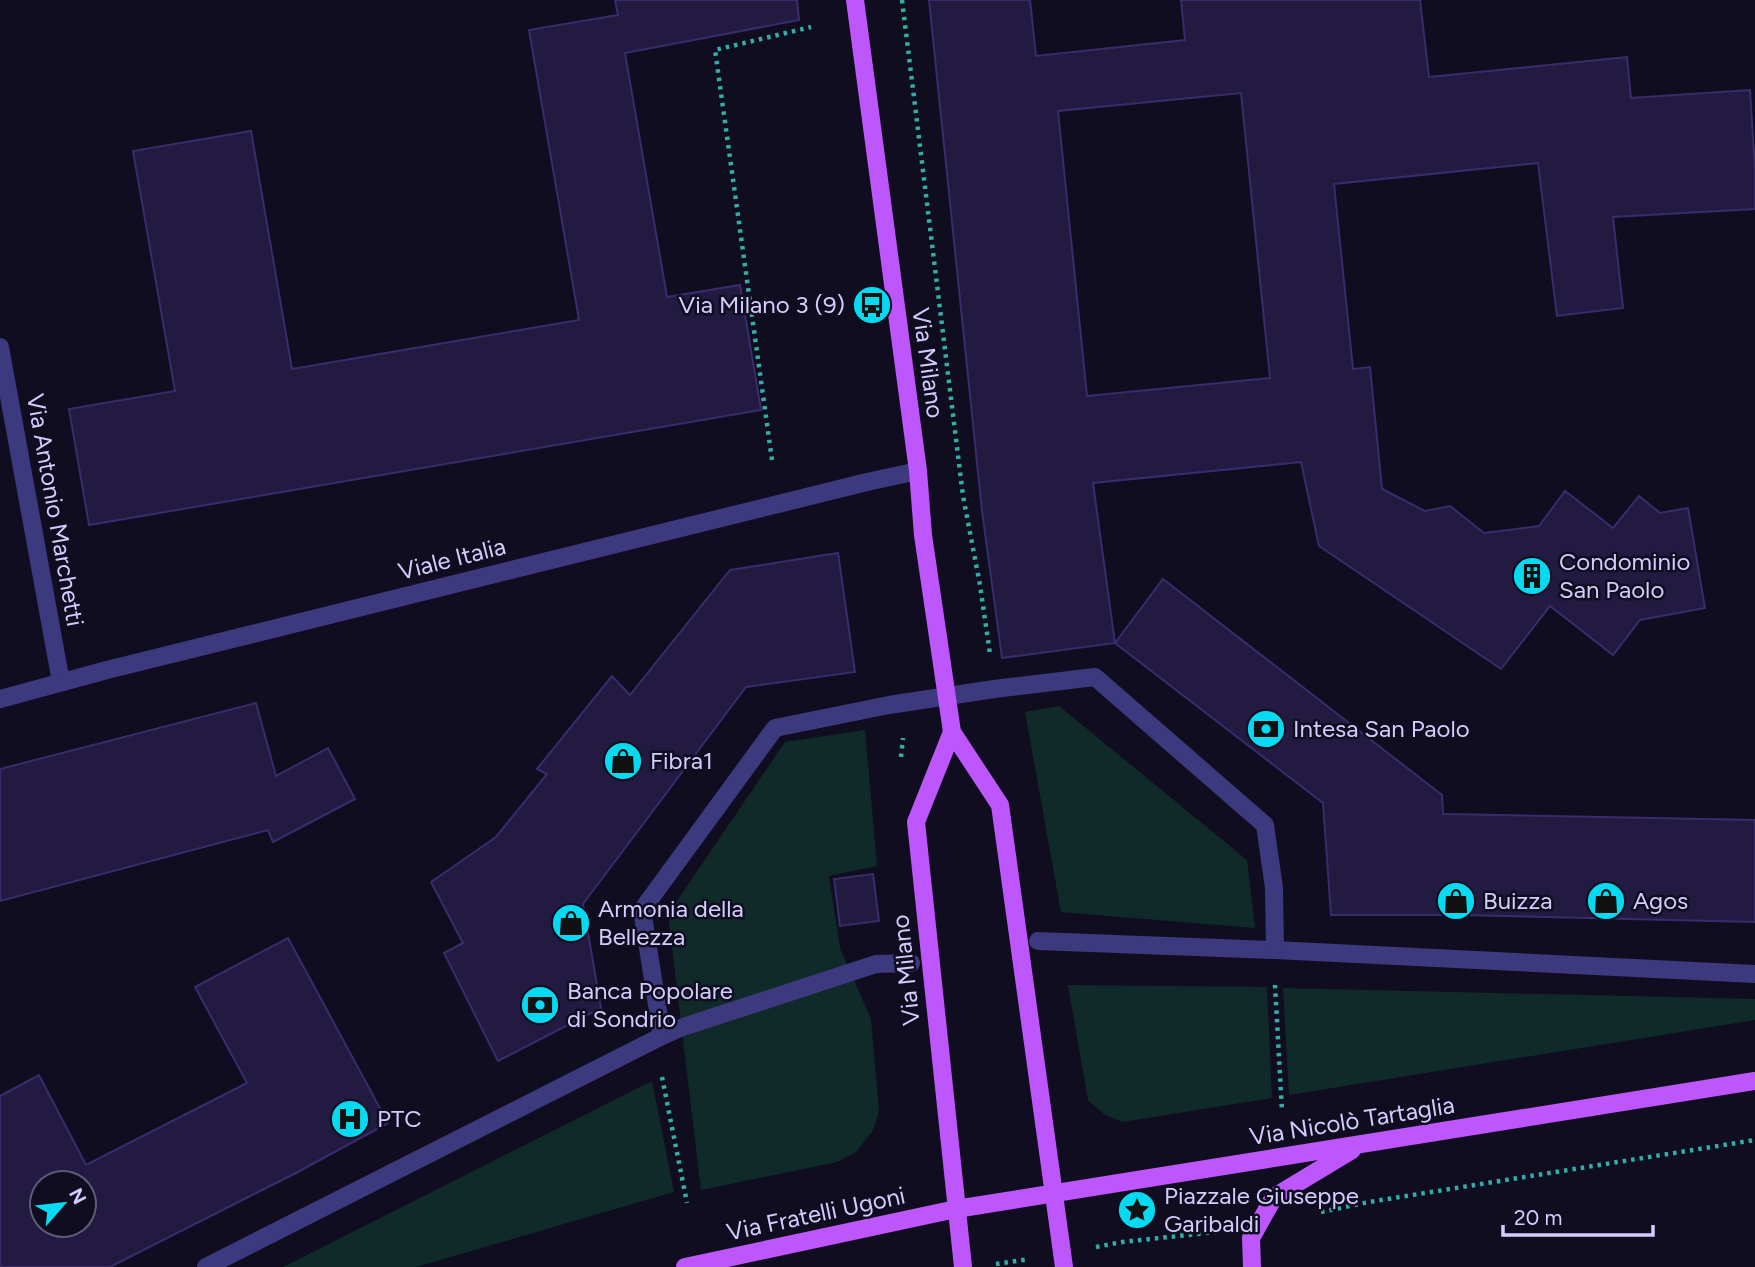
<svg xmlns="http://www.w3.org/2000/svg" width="1755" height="1267" viewBox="0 0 1755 1267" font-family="Figtree,sans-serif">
  <rect width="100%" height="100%" fill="#100d20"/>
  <g fill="#102a29">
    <polygon points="1059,706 1247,860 1255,928 1061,912 1025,712"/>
    <polygon points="865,730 877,866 829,876 840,948 871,1019 879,1111 873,1130 856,1152 837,1162 701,1190 668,914 785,742"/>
    <polygon points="1068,985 1267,987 1272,1098 1122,1122 1104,1114 1088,1100"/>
    <polygon points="1283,988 1755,999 1755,1020 1289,1095"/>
    <polygon points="652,1081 674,1192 416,1267 283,1267"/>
  </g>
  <g fill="#221a40" stroke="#392c6c" stroke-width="2" fill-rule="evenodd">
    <polygon points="615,0 797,0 799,20 625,53 667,297 740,285 761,410 89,525 69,409 175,391 133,151 251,131 292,369 579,320 529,30 618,15"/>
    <path d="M929,0H1030L1036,56L1185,40L1181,0H1420L1429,77L1627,57L1631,98L1750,90L1755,170V209L1613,217L1623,308L1557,316L1538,163L1334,184L1353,369L1370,367L1382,489L1425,511L1450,506L1484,533L1539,526L1565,491L1613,528L1639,496L1660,513L1688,508L1705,608L1640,620L1613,655L1550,606L1501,669L1319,546L1301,462L1093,483L1115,643L1002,658L982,511ZM1241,93L1270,378L1087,396L1058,111Z"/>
    <polygon points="838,553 855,672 746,687 583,904 601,1008 498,1061 444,953 463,943 431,882 496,837 547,774 537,769 612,676 630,695 730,570"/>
    <polygon points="1163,579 1442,795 1443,814 1755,820 1755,922 1461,915 1331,915 1323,803 1115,643"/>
    <polygon points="256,703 276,776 328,748 355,799 273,842 268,830 0,901 0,769"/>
    <polygon points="873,874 879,921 840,926 834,879"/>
    <path d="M288,938L388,1123L296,1173L110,1267H0V1096L39,1075L86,1165L247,1083L195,987ZM42,1183H84V1225H42Z"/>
  </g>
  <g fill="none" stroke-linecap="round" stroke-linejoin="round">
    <g stroke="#31aea7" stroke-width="4.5" stroke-dasharray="3.5 5" stroke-linecap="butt">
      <polyline points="902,0 963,496 980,585 990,654"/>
      <polyline points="772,460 715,50 811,27"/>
      <polyline points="901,757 903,738"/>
      <polyline points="1275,985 1282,1111"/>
      <polyline points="662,1077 687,1203"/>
      <polyline points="1321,1212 1369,1202 1755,1140"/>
      <polyline points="1096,1247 1122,1242 1216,1232"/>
      <polyline points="996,1264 1029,1259"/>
    </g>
    <g stroke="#3c397e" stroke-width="18">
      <polyline points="0,347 61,682"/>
      <polyline points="0,699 107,670 867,482 918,471"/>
      <polyline points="1038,941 1275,950 1755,974"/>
      <polyline points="662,1036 680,1028 876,964 911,963"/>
      <polyline points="206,1267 662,1036 642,910 775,728 889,705 994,689 1095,677 1265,825 1274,888 1275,950"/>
    </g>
    <g stroke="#bd57fb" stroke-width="18">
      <polyline points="855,0 918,471 923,535 952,732 1000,805 1064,1267"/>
      <polyline points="952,732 916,822 963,1267"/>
      <polyline points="685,1267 956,1209 1755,1081"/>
      <polyline points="1252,1267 1251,1238 1274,1197 1352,1150"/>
    </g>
  </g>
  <defs>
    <g id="bus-disc" transform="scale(2.0125)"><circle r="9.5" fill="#06daf1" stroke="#100d20"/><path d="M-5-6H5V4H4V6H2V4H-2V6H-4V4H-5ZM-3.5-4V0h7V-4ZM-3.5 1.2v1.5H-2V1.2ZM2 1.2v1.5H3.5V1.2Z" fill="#111"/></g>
    <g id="building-disc" transform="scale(2.0125)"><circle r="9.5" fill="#06daf1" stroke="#100d20"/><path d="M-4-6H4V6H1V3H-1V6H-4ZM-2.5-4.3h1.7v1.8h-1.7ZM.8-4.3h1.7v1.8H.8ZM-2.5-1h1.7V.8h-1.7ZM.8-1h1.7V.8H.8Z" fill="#111"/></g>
    <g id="bank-disc" transform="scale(2.0125)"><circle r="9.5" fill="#06daf1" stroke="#100d20"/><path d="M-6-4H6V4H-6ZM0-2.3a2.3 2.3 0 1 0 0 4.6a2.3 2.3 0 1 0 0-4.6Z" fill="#111"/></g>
    <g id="shop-disc" transform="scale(2.0125)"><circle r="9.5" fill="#06daf1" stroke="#100d20"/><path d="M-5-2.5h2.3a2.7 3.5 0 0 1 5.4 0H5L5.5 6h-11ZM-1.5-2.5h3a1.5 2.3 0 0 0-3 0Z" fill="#111"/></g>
    <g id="hospital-disc" transform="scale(2.0125)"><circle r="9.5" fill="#06daf1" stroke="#100d20"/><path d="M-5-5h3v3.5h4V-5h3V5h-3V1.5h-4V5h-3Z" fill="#111"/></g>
    <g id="sight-disc" transform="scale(2.0125)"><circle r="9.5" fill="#06daf1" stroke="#100d20"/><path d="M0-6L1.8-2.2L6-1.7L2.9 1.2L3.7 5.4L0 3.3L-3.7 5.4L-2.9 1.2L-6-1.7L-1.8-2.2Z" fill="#111"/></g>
  </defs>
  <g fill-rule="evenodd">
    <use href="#bus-disc" x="872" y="305"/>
    <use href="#building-disc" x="1532" y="576"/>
    <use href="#bank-disc" x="1266" y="729"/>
    <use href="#shop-disc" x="623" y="761"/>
    <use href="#shop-disc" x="1456" y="901"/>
    <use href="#shop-disc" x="1606" y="901"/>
    <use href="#shop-disc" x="571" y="923"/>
    <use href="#bank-disc" x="540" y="1005"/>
    <use href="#hospital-disc" x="350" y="1119"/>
    <use href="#sight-disc" x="1137" y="1210"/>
  </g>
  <g text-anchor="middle" stroke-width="5" stroke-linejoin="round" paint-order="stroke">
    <g font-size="24" fill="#d3cdfe" stroke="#100d20" text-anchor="start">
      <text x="845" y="313" text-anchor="end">Via Milano 3 (9)</text>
      <text x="1559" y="570">Condominio<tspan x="1559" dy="28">San Paolo</tspan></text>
      <text x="1293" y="737">Intesa San Paolo</text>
      <text x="650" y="769">Fibra1</text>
      <text x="1483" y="909">Buizza</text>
      <text x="1633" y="909">Agos</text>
      <text x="598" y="917">Armonia della<tspan x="598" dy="28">Bellezza</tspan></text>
      <text x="567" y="999">Banca Popolare<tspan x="567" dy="28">di Sondrio</tspan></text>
      <text x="377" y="1127">PTC</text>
      <text x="1164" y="1204">Piazzale Giuseppe<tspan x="1164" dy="28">Garibaldi</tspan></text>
    </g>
    <g font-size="24" fill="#d3cdfe" stroke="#100d20">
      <text transform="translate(928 363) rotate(82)" y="8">Via Milano</text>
      <text transform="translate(55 510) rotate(80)" y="8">Via Antonio Marchetti</text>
      <text transform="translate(452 559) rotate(-14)" y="8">Viale Italia</text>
      <text transform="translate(906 970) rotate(-96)" y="8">Via Milano</text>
      <text transform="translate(1352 1121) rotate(-9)" y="8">Via Nicolò Tartaglia</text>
      <text transform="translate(816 1214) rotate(-12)" y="8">Via Fratelli Ugoni</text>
    </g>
  </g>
  <g transform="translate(63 1204) rotate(62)"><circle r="33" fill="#100d20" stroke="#5e5a79" stroke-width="2"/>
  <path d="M0-5L12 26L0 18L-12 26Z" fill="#06daf1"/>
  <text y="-10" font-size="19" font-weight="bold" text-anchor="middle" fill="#d3cdfe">N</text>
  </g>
  <path d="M1503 1225v10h150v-10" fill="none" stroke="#d3cdfe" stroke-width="3.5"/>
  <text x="1514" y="1225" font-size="21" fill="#d3cdfe" stroke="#100d20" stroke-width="5" paint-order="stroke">20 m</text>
</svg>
